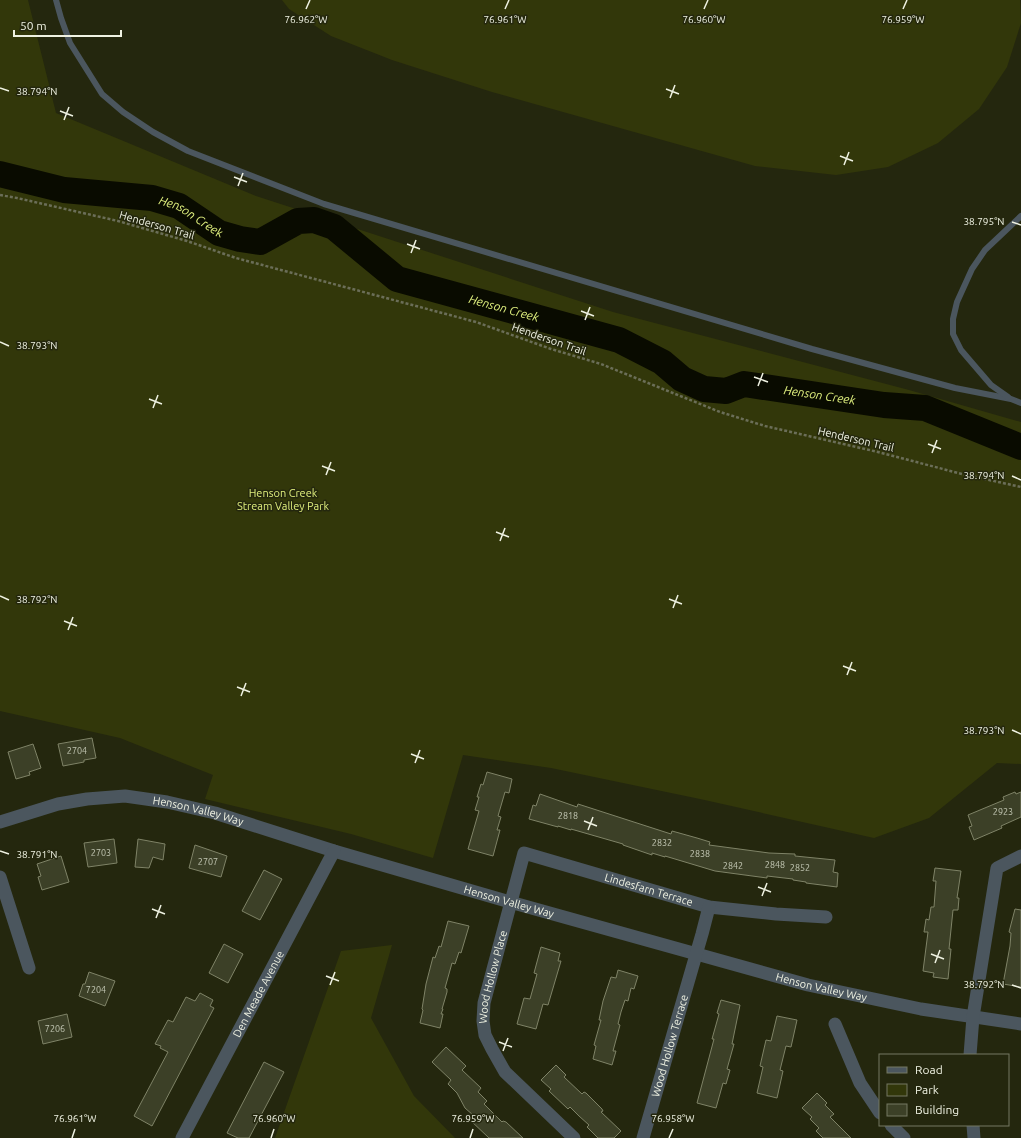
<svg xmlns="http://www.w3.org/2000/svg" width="1021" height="1138" viewBox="0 0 1021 1138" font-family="Ubuntu,sans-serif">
  <rect width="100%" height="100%" fill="#24270e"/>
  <g fill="#32370a">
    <polygon points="0,0 28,0 56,113 256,196 613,312 909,390 1021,422 1021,764 997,763 929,818 874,838 700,799 551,768 463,755 433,858 351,834 205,799 213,775 120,738 0,711"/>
    <polygon points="282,0 1020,0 1021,23 1007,67 979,109 938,143 888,167 836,175 755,166 492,92 392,60 331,36 289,9"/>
    <polygon points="392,945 371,1018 414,1096 455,1138 275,1138 341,951"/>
  </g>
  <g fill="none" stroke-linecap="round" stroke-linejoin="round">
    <path stroke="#090b00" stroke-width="26" id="s1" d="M0,174L64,190L152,198L179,206L219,233L240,239L260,242L298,221L314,220L334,227L397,279L619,340L662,362L682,379L704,389L726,391L744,384L884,405L925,408L1021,447"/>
  </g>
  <g fill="#3c4027" stroke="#7f8367">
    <polygon points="92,738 96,758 84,760 84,762 63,766 58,744"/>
    <polygon points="33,744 41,768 29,772 30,775 16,779 8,752"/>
    <polygon points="487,772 512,779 509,793 505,792 498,816 501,817 497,830 500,830 493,856 468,849 479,811 475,810 479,797 477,797 481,784 483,785"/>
    <polygon points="1015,792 1016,794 1021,792 1021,817 1001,826 1002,828 974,840 969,827 972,826 968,815 1004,800 1003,797"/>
    <polygon points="540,794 577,807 578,804 671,834 672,831 697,838 710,842 709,845 769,853 795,854 795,856 835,860 833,872 838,873 837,887 806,883 806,882 793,880 793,879 767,876 767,878 715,871 665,856 665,857 652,853 652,855 623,845 623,844 571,829 571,830 558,826 558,827 529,819 533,805 536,806"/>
    <polygon points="114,839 117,863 88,867 84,843"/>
    <polygon points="138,839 165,844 163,860 153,857 149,868 135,867"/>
    <polygon points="195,845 227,856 221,877 189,868"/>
    <polygon points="61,856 69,882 42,890 38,877 41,876 37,864"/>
    <polygon points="935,868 961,871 957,898 959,898 958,910 953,910 949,949 951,949 948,979 933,977 934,973 923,971 928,932 924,932 926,919 929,920 931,907 934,907 936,881 933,881"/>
    <polygon points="264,870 282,879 260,920 242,911"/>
    <polygon points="1015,909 1021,910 1021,987 1003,984 1010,946 1011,933 1009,932"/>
    <polygon points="448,921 469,926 461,953 459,952 455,964 452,963 445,988 447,989 447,992 442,1009 443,1009 441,1014 443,1014 440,1028 420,1023 423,1010 422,1009 426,984 433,957 435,958 439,946 441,947"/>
    <polygon points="224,944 243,954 228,983 209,973"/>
    <polygon points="541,947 560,953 558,961 561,961 548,1005 543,1004 536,1029 517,1024 524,998 530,999 537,974 534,973"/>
    <polygon points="618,970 638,976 634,989 631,988 628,1001 625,1000 621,1012 618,1024 620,1025 613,1051 616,1051 612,1065 593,1059 596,1046 594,1045 601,1020 599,1020 603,1001 611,977 616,978"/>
    <polygon points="89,972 115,981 105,1006 79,996 83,984 85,984"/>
    <polygon points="200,993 213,1000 210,1006 214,1008 152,1126 134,1116 168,1052 160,1048 161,1046 155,1044 168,1020 173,1022 186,997 195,1001"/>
    <polygon points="721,1000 740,1005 732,1044 734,1044 727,1069 730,1070 726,1084 723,1083 716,1108 697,1103 714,1039 712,1039 719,1014 717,1013"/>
    <polygon points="67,1014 72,1037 43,1044 38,1021"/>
    <polygon points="777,1016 797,1020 791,1047 786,1046 780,1070 783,1071 777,1098 757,1093 763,1067 760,1066 766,1040 771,1041"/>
    <polygon points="446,1047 466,1066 462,1070 481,1088 478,1092 487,1101 484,1104 502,1122 503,1121 506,1122 523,1138 489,1138 469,1119 473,1115 465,1108 457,1093 448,1084 451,1080 432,1062"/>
    <polygon points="264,1062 284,1072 249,1138 238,1138 227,1133"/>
    <polygon points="556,1065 566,1075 564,1077 582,1094 584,1092 586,1093 602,1109 603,1111 601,1112 621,1131 614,1138 598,1138 587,1127 589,1125 579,1116 570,1107 568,1109 549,1091 551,1089 541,1080"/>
    <polygon points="817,1093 827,1103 825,1105 834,1114 830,1117 851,1138 823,1138 816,1131 819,1128 810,1119 812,1117 802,1108"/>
  </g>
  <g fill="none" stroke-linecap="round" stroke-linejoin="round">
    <polyline stroke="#6b6e58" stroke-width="2.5" stroke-dasharray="3 2" stroke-linecap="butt" points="0,195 17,198 118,221 187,241 236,258 476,322 551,349 601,364 720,412 765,426 878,452 962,474 1021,487"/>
    <g stroke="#4b565e" stroke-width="6">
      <polyline points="56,0 61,18 70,43 102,94 123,112 153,132 188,151 324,204 812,349 955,388 1011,399 1021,403"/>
      <polyline points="1008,397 991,385 961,350 953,334 953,319 957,302 972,269 985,250 1021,216"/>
    </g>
    <g stroke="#4b565e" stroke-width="13">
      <path id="s2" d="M0,822L58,804L87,799L125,796L167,802L215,813L334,851L510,902L808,985L921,1009L1021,1024"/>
      <polyline points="0,877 29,968"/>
      <polyline points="835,1024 860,1083 880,1113"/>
      <polyline points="970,1055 973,1017 997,868 1021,856"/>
      <polyline points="891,1125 904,1138"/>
      <polyline points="973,1125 974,1138"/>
      <path id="s3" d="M182,1138L334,851"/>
      <path id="s4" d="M574,1138L505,1072L492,1049L485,1035L483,1021L484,1003L524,853L709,907L776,914L826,917"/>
      <path id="s5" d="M643,1138L702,934L709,907"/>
    </g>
  </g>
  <path fill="none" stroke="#eff2e2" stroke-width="1.5" d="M306,9L310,0M505,9L509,0M704,9L708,0M903,9L907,0M0,88L9,91M666,89L679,94M670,98L675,85M60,111L73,116M64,120L69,107M840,156L853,161M844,165L849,152M234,177L247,182M238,186L243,173M1012,222L1021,225M407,244L420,249M411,253L416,240M581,311L594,316M585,320L590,307M0,342L9,346M754,377L768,382M758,386L763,373M149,399L162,404M153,408L158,395M928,444L941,449M932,453L937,440M322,466L335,471M326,475L331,462M1012,476L1021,480M496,532L509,537M500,541L505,528M0,596L9,600M669,599L682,604M673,608L678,595M64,621L77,626M68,630L73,617M843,666L856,671M847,675L852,662M237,687L250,692M241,696L246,683M1012,730L1021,734M411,754L424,759M415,763L420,750M584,821L597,826M588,830L593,817M0,851L9,854M758,887L771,892M762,896L767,883M152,909L165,914M156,918L161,905M931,954L944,959M935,963L940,950M326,976L339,981M330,985L335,972M1012,985L1021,988M499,1042L512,1047M503,1051L508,1038M72,1138L75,1129M271,1138L274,1129M470,1138L473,1129M669,1138L673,1129"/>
  <g text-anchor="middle" stroke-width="3" stroke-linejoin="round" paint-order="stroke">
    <g font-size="9" fill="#c2c6b3">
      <text x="77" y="754">2704</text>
      <text x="1003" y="815">2923</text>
      <text x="568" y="819">2818</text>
      <text x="662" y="846">2832</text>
      <text x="101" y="856">2703</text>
      <text x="700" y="857">2838</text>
      <text x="208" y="865">2707</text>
      <text x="775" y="868">2848</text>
      <text x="733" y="869">2842</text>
      <text x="800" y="871">2852</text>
      <text x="96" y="993">7204</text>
      <text x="55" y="1032">7206</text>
    </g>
    <g font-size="11" fill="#eff2e2" stroke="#24270e">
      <text transform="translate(157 225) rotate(16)" y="4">Henderson Trail</text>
      <text transform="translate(549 339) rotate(19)" y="4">Henderson Trail</text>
      <text transform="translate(856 439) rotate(13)" y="4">Henderson Trail</text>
      <text dy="4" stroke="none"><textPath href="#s2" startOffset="203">Henson Valley Way</textPath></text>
      <text dy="4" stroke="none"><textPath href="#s4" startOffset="455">Lindesfarn Terrace</textPath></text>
      <text dy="4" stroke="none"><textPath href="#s2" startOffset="527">Henson Valley Way</textPath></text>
      <text dy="4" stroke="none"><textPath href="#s4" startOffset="197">Wood Hollow Place</textPath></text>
      <text dy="4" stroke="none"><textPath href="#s2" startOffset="851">Henson Valley Way</textPath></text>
      <text dy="4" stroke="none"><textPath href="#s3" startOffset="163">Den Meade Avenue</textPath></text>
      <text dy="4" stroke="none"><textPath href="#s5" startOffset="96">Wood Hollow Terrace</textPath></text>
    </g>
    <g font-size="11" fill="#dfee7c" stroke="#24270e">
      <text x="283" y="497">Henson Creek<tspan x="283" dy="13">Stream Valley Park</tspan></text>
    </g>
    <g font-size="12" font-style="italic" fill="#e0f07e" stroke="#24270e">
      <text dy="4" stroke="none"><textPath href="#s1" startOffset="198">Henson Creek</textPath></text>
      <text dy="4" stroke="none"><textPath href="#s1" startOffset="546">Henson Creek</textPath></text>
      <text dy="4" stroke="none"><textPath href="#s1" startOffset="882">Henson Creek</textPath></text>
    </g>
  </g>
  <g font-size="10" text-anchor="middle" fill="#eff2e2" stroke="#24270e" stroke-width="3" stroke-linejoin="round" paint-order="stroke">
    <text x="306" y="23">76.962°W</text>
    <text x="505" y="23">76.961°W</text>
    <text x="704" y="23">76.960°W</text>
    <text x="903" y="23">76.959°W</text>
    <text x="37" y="95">38.794°N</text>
    <text x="984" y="225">38.795°N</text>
    <text x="37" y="349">38.793°N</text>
    <text x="984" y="479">38.794°N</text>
    <text x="37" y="603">38.792°N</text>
    <text x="984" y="734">38.793°N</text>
    <text x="37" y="858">38.791°N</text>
    <text x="984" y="988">38.792°N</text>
    <text x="75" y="1122">76.961°W</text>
    <text x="274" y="1122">76.960°W</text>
    <text x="473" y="1122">76.959°W</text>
    <text x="673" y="1122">76.958°W</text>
  </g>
  <rect x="879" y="1054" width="130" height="72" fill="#24270e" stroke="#757863"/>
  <rect x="887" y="1067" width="20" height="6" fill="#4b565e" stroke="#757863"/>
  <text x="915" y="1074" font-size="12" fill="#eff2e2">Road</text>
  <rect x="887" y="1084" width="20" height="12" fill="#32370a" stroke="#757863"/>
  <text x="915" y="1094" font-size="12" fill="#eff2e2">Park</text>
  <rect x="887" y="1104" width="20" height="12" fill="#3c4027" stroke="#757863"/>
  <text x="915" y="1114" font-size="12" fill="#eff2e2">Building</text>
  <path d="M14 30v6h107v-6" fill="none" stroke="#eff2e2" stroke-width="2"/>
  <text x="20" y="30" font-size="12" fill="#eff2e2" stroke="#24270e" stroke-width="3" paint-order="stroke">50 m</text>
</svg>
